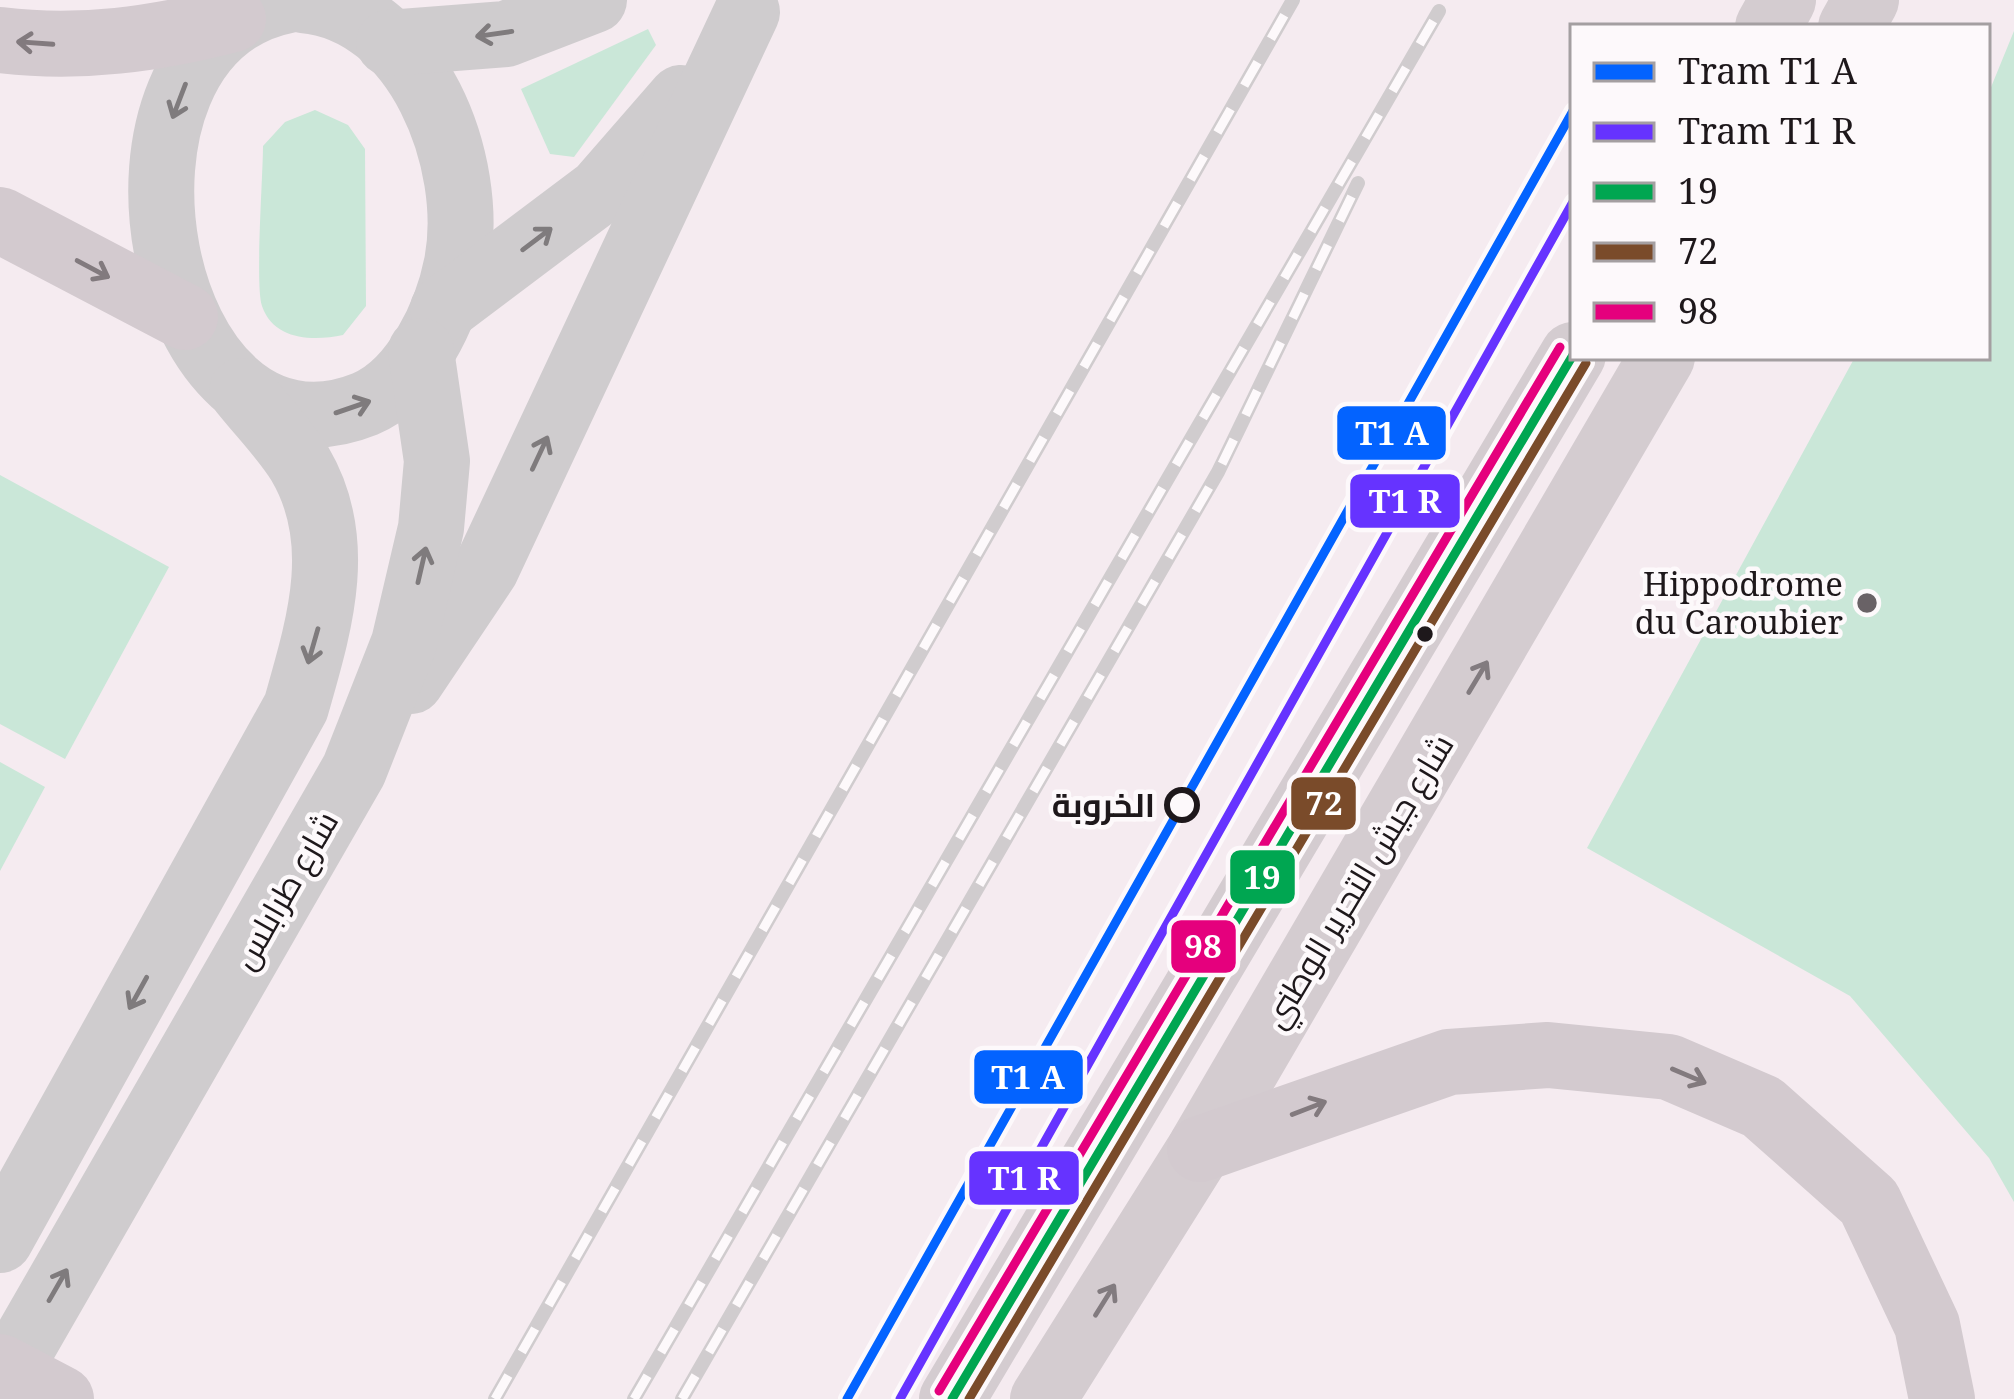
<svg xmlns="http://www.w3.org/2000/svg" width="2014" height="1399" viewBox="0 0 2014 1399" font-family="'Noto Serif',Cairo,serif">
  <rect width="100%" height="100%" fill="#f5ebf0"/>
  <g fill="#cae7d8">
    <polygon points="648,29 656,45 574,157 550,154 521,89"/>
    <polygon points="2014,31 2014,1202 1989,1158 1850,996 1587,848 1855,357 1987,357 1987,97"/>
    <path d="M315,110L348,125L365,149L366,306L343,335C314,341 274,341 262,306C255,286 263,176 263,146L285,122Z"/>
    <polygon points="0,475 169,567 65,759 0,724"/>
    <polygon points="0,762 45,787 0,871"/>
  </g>
  <g fill="none" stroke-linecap="round" stroke-linejoin="round">
    <g stroke="#cfccce" stroke-width="66">
      <path d="M288,0C72,42 155,489 365,404C415,383 447,314 457,263C476,163 418,10 303,0"/>
      <polyline points="389,43 506,34 594,0"/>
      <polyline points="443,309 600,191 681,98"/>
      <polyline points="411,681 486,569 747,12"/>
      <path d="M0,1240L296,707C319,626 346,542 300,464C284,438 261,415 242,391"/>
      <polyline points="0,1386 354,770 404,643 431,528 437,461 421,351"/>
    </g>
    <g stroke="#d4ccd0" stroke-width="66">
      <polyline points="1768,27 1783,0"/>
      <polyline points="1851,27 1866,0"/>
      <polyline points="952,1399 1573,355"/>
      <polyline points="1043,1399 1200,1149 1662,357"/>
    </g>
    <g stroke="#d3cacf" stroke-width="66">
      <path d="M0,40C80,50 156,39 233,19"/>
      <polyline points="0,220 185,317"/>
      <polyline points="1200,1149 1449,1062 1548,1055 1669,1067 1762,1107 1869,1202 1927,1325 1942,1399"/>
      <polyline points="0,1367 61,1399"/>
    </g>
    <g stroke="#d0ccce" stroke-width="14">
      <g id="rail">
        <polyline points="495,1399 1293,0"/>
        <polyline points="634,1399 1439,11"/>
        <polyline points="682,1399 1218,472 1358,183"/>
      </g>
    </g>
    <use href="#rail" stroke="#fdf9fb" stroke-width="9" stroke-dasharray="27" stroke-linecap="butt"/>
    <g stroke="#fdf9fb" stroke-width="18">
      <polyline id="bus-1" points="952,1399 1573,355"/>
    </g>
    <g stroke="#fdf9fb" stroke-width="18">
      <polyline id="bus-2" points="969,1399 1586,363"/>
    </g>
    <g stroke="#fdf9fb" stroke-width="18">
      <polyline id="bus-3" points="939,1391 1560,347"/>
    </g>
    <use href="#bus-1" stroke="#00a651" stroke-width="9"/>
    <use href="#bus-2" stroke="#7a4b2a" stroke-width="9"/>
    <use href="#bus-3" stroke="#e5007d" stroke-width="9"/>
    <g stroke="#fdf9fb" stroke-width="18">
      <polyline id="tram-1" points="847,1399 1573,111"/>
    </g>
    <g stroke="#fdf9fb" stroke-width="18">
      <polyline id="tram-2" points="900,1399 1573,202"/>
    </g>
    <use href="#tram-1" stroke="#0363ff" stroke-width="9"/>
    <use href="#tram-2" stroke="#63f" stroke-width="9"/>
  </g>
  <defs><path id="oneway-shaft" d="M-6 0H5M1.5-3L5.5 0L1.5 3" fill="none" stroke-width="1.6" stroke-linecap="round" stroke-linejoin="round" transform="scale(3)"/></defs>
  <g stroke="#7f7b7d">
    <use href="#oneway-shaft" transform="translate(494 34) rotate(172)"/>
    <use href="#oneway-shaft" transform="translate(179 101) rotate(111)"/>
    <use href="#oneway-shaft" transform="translate(537 239) rotate(-37)"/>
    <use href="#oneway-shaft" transform="translate(353 407) rotate(-19)"/>
    <use href="#oneway-shaft" transform="translate(540 453) rotate(-65)"/>
    <use href="#oneway-shaft" transform="translate(422 565) rotate(-77)"/>
    <use href="#oneway-shaft" transform="translate(313 646) rotate(106)"/>
    <use href="#oneway-shaft" transform="translate(138 993) rotate(119)"/>
    <use href="#oneway-shaft" transform="translate(58 1285) rotate(-60)"/>
  </g>
  <g stroke="#827a7e">
    <use href="#oneway-shaft" transform="translate(35 43) rotate(-176)"/>
    <use href="#oneway-shaft" transform="translate(93 269) rotate(28)"/>
    <use href="#oneway-shaft" transform="translate(1689 1076) rotate(23)"/>
    <use href="#oneway-shaft" transform="translate(1309 1108) rotate(-21)"/>
  </g>
  <g stroke="#827b7f">
    <use href="#oneway-shaft" transform="translate(1478 677) rotate(-59)"/>
    <use href="#oneway-shaft" transform="translate(1105 1300) rotate(-58)"/>
  </g>
  <circle fill="#696266" stroke="#fdf9fb" stroke-width="4.5" cx="1867" cy="603" r="12"/>
  <circle fill="#1e181b" stroke="#fdf9fb" stroke-width="4.5" cx="1425" cy="634" r="10"/>
  <circle fill="#fdf9fb" stroke="#1e181b" stroke-width="6" cx="1182" cy="805" r="15"/>
  <g text-anchor="middle" stroke-width="9" stroke-linejoin="round" paint-order="stroke">
    <g font-size="33" fill="#1e181b" stroke="#fdf9fb" text-anchor="end">
      <text x="1843" y="596">Hippodrome<tspan x="1843" dy="38">du Caroubier</tspan></text>
    </g>
    <g font-size="33" font-weight="bold" fill="#1e181b" stroke="#fdf9fb" text-anchor="end">
      <text x="1155" y="817">الخروبة</text>
    </g>
    <g font-size="33" fill="#1e181b" stroke="#fdf9fb">
      <text transform="translate(1358 881) rotate(-59)" y="12">شارع جيش التحرير الوطني</text>
      <text transform="translate(285 890) rotate(-60)" y="12">شارع طرابلس</text>
    </g>
  </g>
  <g stroke="#fdf9fb" stroke-width="4.5">
    <rect x="1335" y="404" width="113" height="58" rx="12" fill="#0363ff"/>
    <rect x="1348" y="472" width="114" height="58" rx="12" fill="#63f"/>
    <rect x="1289" y="775" width="69" height="57" rx="12" fill="#7a4b2a"/>
    <rect x="1228" y="848" width="69" height="58" rx="12" fill="#00a651"/>
    <rect x="1169" y="918" width="69" height="57" rx="12" fill="#e5007d"/>
    <rect x="972" y="1048" width="113" height="58" rx="12" fill="#0363ff"/>
    <rect x="967" y="1149" width="114" height="58" rx="12" fill="#63f"/>
  </g>
  <g font-size="33" text-anchor="middle" font-weight="bold" fill="#fff">
    <text x="1392" y="445">T1 A</text>
    <text x="1405" y="513">T1 R</text>
    <text x="1324" y="815">72</text>
    <text x="1262" y="889">19</text>
    <text x="1203" y="958">98</text>
    <text x="1028" y="1089">T1 A</text>
    <text x="1024" y="1190">T1 R</text>
  </g>
  <rect x="1570" y="24" width="420" height="336" fill="#fdf9fb" stroke="#a49fa1" stroke-width="3"/>
  <rect x="1594" y="63" width="60" height="18" fill="#0363ff" stroke="#a49fa1" stroke-width="3"/>
  <text x="1678" y="84" font-size="36" fill="#1e181b">Tram T1 A</text>
  <rect x="1594" y="123" width="60" height="18" fill="#6633ff" stroke="#a49fa1" stroke-width="3"/>
  <text x="1678" y="144" font-size="36" fill="#1e181b">Tram T1 R</text>
  <rect x="1594" y="183" width="60" height="18" fill="#00a651" stroke="#a49fa1" stroke-width="3"/>
  <text x="1678" y="204" font-size="36" fill="#1e181b">19</text>
  <rect x="1594" y="243" width="60" height="18" fill="#7a4b2a" stroke="#a49fa1" stroke-width="3"/>
  <text x="1678" y="264" font-size="36" fill="#1e181b">72</text>
  <rect x="1594" y="303" width="60" height="18" fill="#e5007d" stroke="#a49fa1" stroke-width="3"/>
  <text x="1678" y="324" font-size="36" fill="#1e181b">98</text>
</svg>
